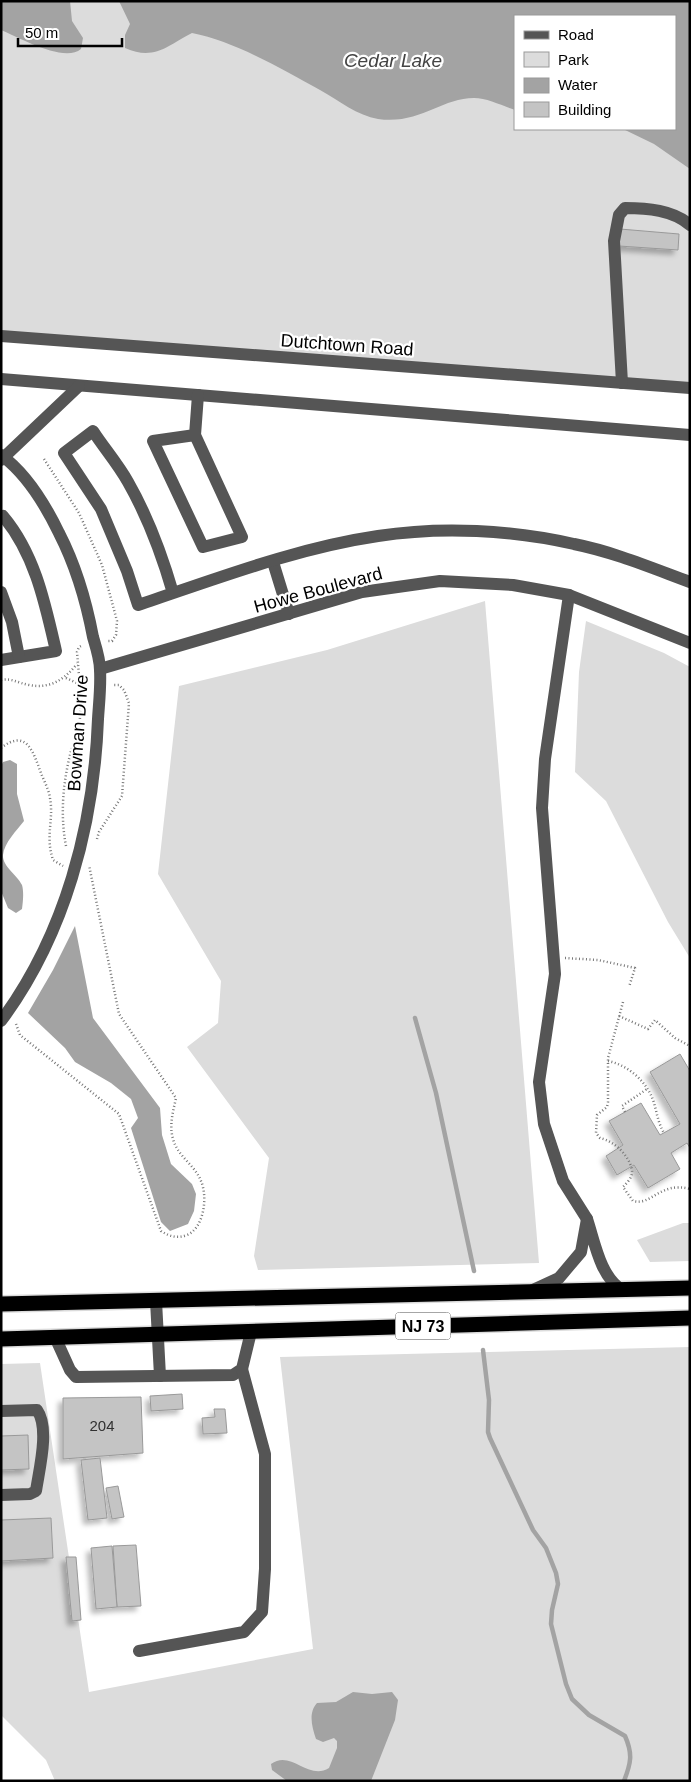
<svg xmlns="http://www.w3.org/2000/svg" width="691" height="1782" viewBox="0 0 691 1782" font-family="Helvetica,sans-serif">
  <defs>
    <filter id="shadow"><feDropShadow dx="-4.5" dy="4.5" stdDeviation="2.5" flood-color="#0004"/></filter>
  </defs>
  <rect width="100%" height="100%" fill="#fff"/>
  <g fill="#dcdcdc" fill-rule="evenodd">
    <path d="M1,1H690V388L1,336ZM515,16H675V129H515Z"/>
    <polygon points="485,601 539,1263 258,1270 254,1256 269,1158 187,1047 218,1023 221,981 158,874 179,686 327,650"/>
    <polygon points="586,621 664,653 690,667 690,958 668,922 606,801 575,772 579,672"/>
    <polygon points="683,1223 690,1223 690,1261 650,1262 637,1240"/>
    <polygon points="690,1347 690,1781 55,1781 46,1760 1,1715 1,1364 40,1363 89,1692 313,1649 280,1357"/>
  </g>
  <g fill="#a3a3a3">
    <path d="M1,1H70L72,21L83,38L81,49C64,63 20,38 1,30Z"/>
    <path d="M119,1H690V169L654,144L623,129H675V16H515V110C503,106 487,98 474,98C441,98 419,125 378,119C358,116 338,100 320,90C282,69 234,41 192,33C167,46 154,61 125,48V35L130,24Z"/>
    <path d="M10,760L17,764V794L24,821C17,830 4,843 3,855C2,866 17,875 22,885C24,892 23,901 22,909L16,913L8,908L1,891V766L3,762Z"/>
    <polygon points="75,926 93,1018 160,1108 162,1135 171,1164 192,1184 196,1194 194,1211 188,1224 170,1231 161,1222 131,1128 138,1118 131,1099 111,1083 75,1062 65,1048 28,1013 53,970"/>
    <path d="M353,1692L372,1694L392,1692L398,1700L395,1720L371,1781H287L272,1770L271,1764C291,1749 308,1781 329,1768L337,1748V1741L334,1738L323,1742L316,1739C312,1727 308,1713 317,1703L336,1702Z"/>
  </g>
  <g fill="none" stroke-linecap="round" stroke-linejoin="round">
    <g stroke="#a3a3a3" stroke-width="4.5">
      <polyline points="415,1018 436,1093 474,1271"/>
      <path d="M483,1350L489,1400L488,1432L490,1438L533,1530L546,1548L556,1573L558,1584L552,1610L551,1624L566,1684L572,1699L589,1715L625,1736C633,1754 631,1763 624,1781"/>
    </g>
  </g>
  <g fill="#c4c4c4" stroke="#999" filter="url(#shadow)">
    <polygon points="620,229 679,234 678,250 619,246"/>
    <polygon points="680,1054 690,1071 690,1148 687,1143 671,1153 680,1169 648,1188 634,1165 617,1175 606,1156 623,1145 609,1121 641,1103 660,1135 680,1124 650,1072"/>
    <polygon points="182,1394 183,1409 151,1411 150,1396"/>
    <polygon points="141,1397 143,1453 63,1459 63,1398"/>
    <polygon points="214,1409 225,1409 227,1433 203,1434 202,1418 215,1417"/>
    <polygon points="28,1435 29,1469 1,1470 1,1436"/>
    <polygon points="100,1458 107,1518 88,1520 81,1460"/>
    <polygon points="118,1486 124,1517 112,1519 106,1488"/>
    <polygon points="51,1518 53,1558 1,1561 1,1520"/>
    <polygon points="136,1545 141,1606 117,1607 113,1546"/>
    <polygon points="112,1546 117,1607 96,1609 91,1548"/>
    <polygon points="66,1557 76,1557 81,1620 72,1621"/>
  </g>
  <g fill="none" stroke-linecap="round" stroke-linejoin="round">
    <g stroke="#dbdbdb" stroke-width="18">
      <g id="highway">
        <polyline points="1,1304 690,1288"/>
        <polyline points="1,1339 690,1318"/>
      </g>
    </g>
    <g stroke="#777" stroke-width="2.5" stroke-dasharray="1 2.5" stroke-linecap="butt">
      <polyline points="44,459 79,513 102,565 117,621 116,635 112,641 108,641"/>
      <polyline points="66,678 79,684 88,684"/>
      <path d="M1,680C12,678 18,683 29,685C50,689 64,680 77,664"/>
      <path d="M1,748C27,728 33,752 41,773C44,781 49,790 50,798C54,820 45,836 53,860L63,866"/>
      <polyline points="97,839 99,832 122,796 129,703 124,690 119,685 114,685"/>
      <path d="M66,846C60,815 63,782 71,751C73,745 77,739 78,733C83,707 79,678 77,652L79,647L83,645"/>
      <polyline points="565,958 598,960 635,968 629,987"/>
      <path d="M623,1002L608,1058V1102L607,1107L597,1115L596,1133L600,1138C614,1141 629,1155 632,1170C633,1177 627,1183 623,1187L633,1201C652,1206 660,1181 690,1189"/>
      <polyline points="619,1016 648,1029 655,1020 675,1038 690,1046"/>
      <path d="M16,1024L20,1035L119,1114L161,1231C169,1236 177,1239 187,1235C204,1228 208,1197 201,1181C195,1165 178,1157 173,1139C169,1125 173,1112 176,1098L119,1014L89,865"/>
      <path d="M608,1061C628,1065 648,1082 654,1103C657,1113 658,1123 664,1133"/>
      <polyline points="625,1112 622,1106 647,1089"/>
    </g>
    <g stroke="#555" stroke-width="12">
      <polyline points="1,336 690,388"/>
      <polyline points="1,379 690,435"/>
      <path d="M622,383L614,241L619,215L625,208C647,208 673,210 690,225"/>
      <polyline points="195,435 153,441 203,547 242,537 195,435 198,395"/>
      <path d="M1,455C27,474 45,504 59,533C76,566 86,600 93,637C96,647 100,659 100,670C101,686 99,703 98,719C94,825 65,935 1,1021"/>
      <polyline points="1,460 79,386"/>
      <path d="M1,517L3,516C35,554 45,603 56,651L1,660"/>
      <polyline points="273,562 289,614"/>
      <polyline points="1,592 12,622 19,657"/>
      <path d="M173,593C162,555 148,517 128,482C118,464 104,448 93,431L64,453L101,509L127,571L138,605C216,579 296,548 378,536C442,526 512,530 574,544C614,552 652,568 690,582"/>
      <polyline points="569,595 545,759 542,808 555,974 539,1082 544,1124 563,1181 587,1219"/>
      <polyline points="100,669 362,592 440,581 513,585 569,595 690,643"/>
      <path d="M533,1290L559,1278L581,1252L587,1219C595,1243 600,1276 622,1290"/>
      <polyline points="156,1301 160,1376"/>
      <polyline points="55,1337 70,1370 76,1377 233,1375 242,1369 251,1332"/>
      <path d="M1,1411L37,1410C50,1428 39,1470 36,1491L30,1494L1,1495"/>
      <polyline points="139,1651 244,1632 262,1612 265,1569 265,1454 242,1369"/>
    </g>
    <use href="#highway" stroke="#000" stroke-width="15"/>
  </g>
  <g text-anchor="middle" stroke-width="4.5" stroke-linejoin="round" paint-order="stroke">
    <g font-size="15" fill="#313131">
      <text x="102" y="1431">204</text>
    </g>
    <rect fill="#fff" stroke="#4c4c4c" stroke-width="1" x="395.5" y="1312.5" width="55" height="27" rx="4"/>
    <g font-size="16" font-weight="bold" fill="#000">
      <text x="423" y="1332">NJ 73</text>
    </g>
    <g font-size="18" fill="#000" stroke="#fff">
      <text transform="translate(347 345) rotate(4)" y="6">Dutchtown Road</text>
      <text transform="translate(318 590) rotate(-15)" y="6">Howe Boulevard</text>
      <text transform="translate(78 733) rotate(-86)" y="6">Bowman Drive</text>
    </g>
    <g font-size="19" font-style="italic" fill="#444" stroke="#fff">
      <text x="393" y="67">Cedar Lake</text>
    </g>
  </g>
  <rect width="691" height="1782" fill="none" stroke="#000000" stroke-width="5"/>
  <rect x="514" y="15" width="162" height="115" fill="#ffffff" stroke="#999999"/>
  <rect x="524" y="31" width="25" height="8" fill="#555555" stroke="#999999"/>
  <text x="558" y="40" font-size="15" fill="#000000">Road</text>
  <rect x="524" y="52" width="25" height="15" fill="#dcdcdc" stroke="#999999"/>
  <text x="558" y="65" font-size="15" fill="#000000">Park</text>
  <rect x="524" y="78" width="25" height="15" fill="#a3a3a3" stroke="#999999"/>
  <text x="558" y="90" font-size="15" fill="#000000">Water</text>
  <rect x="524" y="102" width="25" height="15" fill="#c4c4c4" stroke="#999999"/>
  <text x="558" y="115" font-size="15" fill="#000000">Building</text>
  <path d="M18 38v8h104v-8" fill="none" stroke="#000000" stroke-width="2.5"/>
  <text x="25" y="38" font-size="15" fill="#000000" stroke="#ffffff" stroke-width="4" paint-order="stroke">50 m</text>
</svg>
